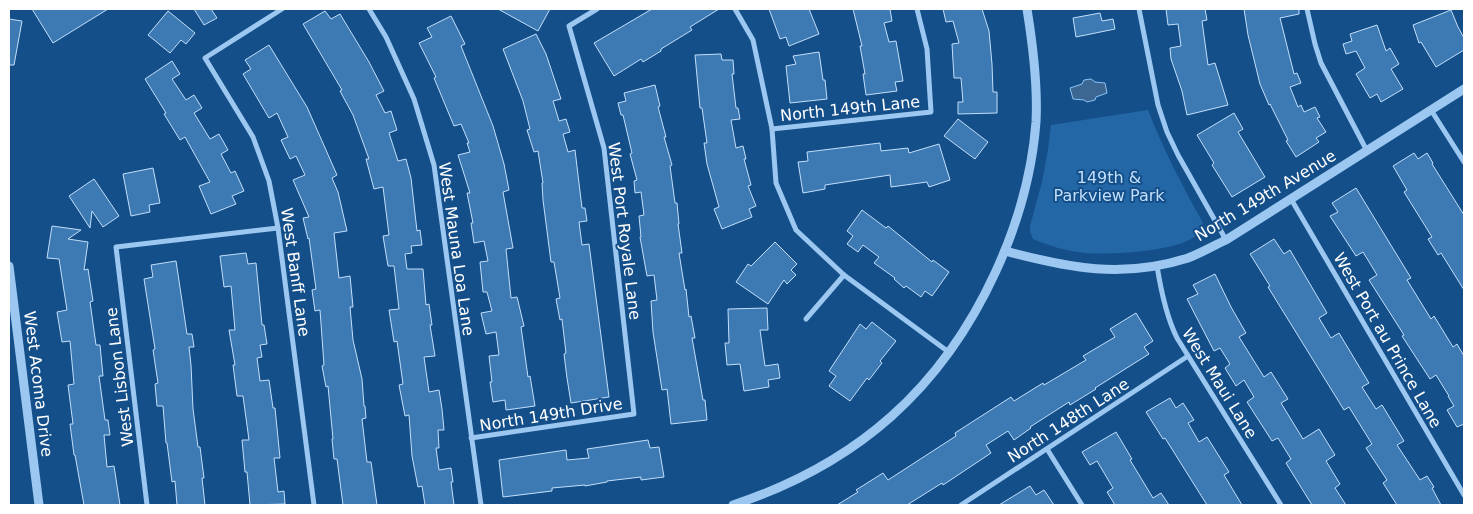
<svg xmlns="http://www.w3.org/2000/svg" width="1473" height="514" viewBox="0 0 1473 514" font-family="'DejaVu Sans',sans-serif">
  <rect width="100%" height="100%" fill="#144f8a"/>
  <path fill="#2367a7" d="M1148,110C1163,149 1182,185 1202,221C1203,225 1203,229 1200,232C1184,252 1109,255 1085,253C1067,251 1049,246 1033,239L1030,232V226L1042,182L1048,150L1051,125Z"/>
  <polygon fill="#3b6792" stroke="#8dc3f3" points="1091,79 1095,82 1105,83 1107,93 1096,97 1095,100 1087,102 1084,100 1073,99 1070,88 1082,84 1084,80"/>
  <g fill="#3d79b3" stroke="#c2dffb">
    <polygon points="32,9 108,9 53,43"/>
    <polygon points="194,9 211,9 217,18 204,25"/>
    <polygon points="498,9 550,9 538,31"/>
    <polygon points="652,9 719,9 690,27 692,30 661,49 661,51 643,62 641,59 614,76 594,43"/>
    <polygon points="769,9 809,9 819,34 789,46 786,37 780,39"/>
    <polygon points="853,9 890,9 892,21 884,23 889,42 896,41 903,81 895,82 897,91 866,95 863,74 865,74 860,46 862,46"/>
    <polygon points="943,9 982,9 989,31 992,64 993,92 997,92 997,113 958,114 958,102 963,102 961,78 954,78 952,44 959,43 953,21 946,22"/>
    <polygon points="1166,9 1205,9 1207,20 1202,21 1208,65 1215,63 1228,105 1187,115 1182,91 1171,59 1170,48 1181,46 1178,24 1168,25"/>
    <polygon points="1244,9 1299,9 1299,14 1280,18 1294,74 1297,73 1301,83 1290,87 1298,107 1301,105 1304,112 1315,107 1320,117 1317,118 1326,132 1316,138 1319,142 1296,157 1286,141 1288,140 1270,104 1269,105 1260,84 1248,35"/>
    <polygon points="1451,10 1458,27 1464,38 1464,50 1436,67 1421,42 1419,43 1413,25"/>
    <polygon points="168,11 195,33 186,44 181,40 170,53 148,35"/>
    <polygon points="325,11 331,19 340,14 369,62 384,91 376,95 385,113 391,111 397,130 389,133 398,161 406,159 411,178 417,231 420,230 422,245 411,246 412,253 405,254 407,269 423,269 426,305 429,304 432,325 430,325 435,356 424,357 429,392 439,390 442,409 444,430 438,430 439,448 436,448 439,470 451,468 453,482 451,482 454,505 425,505 422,486 418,487 412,456 409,415 405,416 399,385 403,384 397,341 394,342 389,310 399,309 394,266 388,266 383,236 389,235 383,187 374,189 366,159 369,159 353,115 340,91 342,90 303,24"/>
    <polygon points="1100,13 1102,21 1113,19 1115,29 1076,37 1073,18"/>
    <polygon points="451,16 465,44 461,46 493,126 504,164 509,190 503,192 513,248 506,249 511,298 517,297 524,326 521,327 528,377 530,376 535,406 506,410 505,400 493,402 490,382 492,382 489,356 499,355 496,332 486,334 481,313 492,311 487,292 483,292 480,262 488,261 484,241 474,243 471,223 473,223 467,193 470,193 458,155 470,152 467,143 469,143 461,124 454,126 434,78 436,77 419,43 432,37 427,28"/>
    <polygon points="9,19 22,21 14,65 9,65"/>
    <polygon points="1377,25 1386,51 1390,48 1399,64 1391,69 1403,89 1381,102 1377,94 1370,98 1356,74 1365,68 1356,51 1346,54 1343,44 1352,41 1350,34"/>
    <polygon points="536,34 546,54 561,99 553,101 559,121 566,119 570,132 563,134 568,152 575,150 582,208 585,208 587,221 579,222 582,245 589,244 609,397 571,403 567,378 564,354 566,353 562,319 560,320 556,299 560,298 554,262 551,262 543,200 542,183 543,183 538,151 534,152 527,130 530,129 523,101 503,49"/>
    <polygon points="269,45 307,107 337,175 332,178 338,192 347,231 334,233 339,278 350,276 353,307 350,307 353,340 362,379 364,406 365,406 366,418 362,419 367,462 371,462 377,505 343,505 337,459 334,459 332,439 333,439 328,386 326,387 322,366 324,365 320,310 315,311 312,290 316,289 309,238 308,239 303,218 309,217 293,180 305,175 296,156 290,159 281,140 288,137 277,113 269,118 243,74 251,69 245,60"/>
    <polygon points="819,52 823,80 825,80 827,99 790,103 786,66 796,64 793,56"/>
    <polygon points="721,54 722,60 733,60 734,74 732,74 736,108 738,108 740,119 731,120 736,148 743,146 746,159 744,159 751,185 748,186 756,206 749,209 752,217 722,229 714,209 719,207 707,164 704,143 707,143 702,108 700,108 695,55"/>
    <polygon points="172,61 180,74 172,79 186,100 194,95 202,108 194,113 210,139 219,134 228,150 221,154 231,173 235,171 244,191 232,196 236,204 211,214 199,186 210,182 185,137 180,140 164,114 166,113 145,79"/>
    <polygon points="655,85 660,106 658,107 666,137 664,137 672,165 670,166 675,203 677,203 679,224 678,224 682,253 679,253 685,290 686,289 689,317 691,316 695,338 692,338 703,400 705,400 707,420 671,424 667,389 662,390 653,332 651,301 657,300 654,275 647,276 640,237 641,237 639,216 644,215 641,192 635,193 634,181 637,180 630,154 632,153 623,115 621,115 618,103 626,101 624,93"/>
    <polygon points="1234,113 1243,129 1238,132 1265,177 1232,197 1212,165 1214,163 1197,135"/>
    <polygon points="958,119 988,142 975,159 944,136"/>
    <polygon points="880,143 881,151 908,148 909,153 939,144 950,180 929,187 927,182 891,187 890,175 825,185 825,189 803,193 798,162 808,161 807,152"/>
    <polygon points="1414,153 1418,159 1427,153 1433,163 1432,164 1464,215 1464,290 1441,253 1438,255 1428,239 1432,237 1404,192 1407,190 1393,166"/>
    <polygon points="153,168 160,203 149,205 150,212 131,216 123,174"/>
    <polygon points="94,179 119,216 103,227 92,211 90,228 69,196"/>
    <polygon points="1356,188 1411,278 1407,280 1431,319 1434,316 1453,347 1457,344 1464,356 1464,424 1457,427 1447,410 1454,406 1448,396 1449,396 1436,375 1430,379 1402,336 1404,335 1369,280 1377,275 1371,265 1363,252 1356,256 1330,216 1338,212 1332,203"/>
    <polygon points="862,210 886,228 888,226 932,262 933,260 949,272 932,296 925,291 921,297 906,286 904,288 894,279 895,278 874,263 879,257 863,245 858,252 847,244 853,236 847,231"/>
    <polygon points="52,226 81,230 68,239 88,242 84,270 88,269 93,301 90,302 96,345 100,345 103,376 99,376 105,420 108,420 110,435 104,435 107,467 114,466 120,505 84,505 75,455 74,455 70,424 73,424 68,385 74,384 70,341 62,342 57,312 67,310 59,259 47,258"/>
    <polygon points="1274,239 1284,254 1290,250 1327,313 1319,318 1331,338 1339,333 1369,383 1362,387 1376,409 1382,405 1404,441 1397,445 1420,480 1427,476 1434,487 1432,488 1441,505 1397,505 1383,483 1387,480 1366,448 1372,444 1349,407 1344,410 1268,287 1270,286 1250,254"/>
    <polygon points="775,242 797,264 791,270 796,275 787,284 784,280 768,304 736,282 748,264 751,266"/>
    <polygon points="246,253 248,264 256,263 262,325 264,325 267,344 260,345 262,357 257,358 260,381 269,380 273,408 275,408 280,458 274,458 278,492 284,491 285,504 250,505 247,472 245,472 242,440 249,440 243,396 237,396 233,365 235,365 229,330 235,330 231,286 224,287 220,256"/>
    <polygon points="176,261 187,334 192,334 194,347 189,347 191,365 193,409 198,447 200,447 204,478 202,478 205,505 177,505 175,481 172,482 167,443 166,443 163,406 157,406 155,384 158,383 153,350 155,349 144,279 153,277 151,265"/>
    <polygon points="1215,274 1231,307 1246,333 1239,337 1264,377 1271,372 1288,399 1281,403 1303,439 1319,429 1335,455 1326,461 1340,484 1335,488 1346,505 1312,505 1286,463 1291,459 1278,438 1272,441 1247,402 1254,397 1244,380 1236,386 1225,368 1230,364 1220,348 1214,351 1187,299 1198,294 1193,285"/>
    <polygon points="767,308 768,330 760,330 765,366 778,364 780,378 768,380 769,387 744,391 740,364 727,365 725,343 729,343 728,309"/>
    <polygon points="1136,313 1153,341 1144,347 1149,354 1095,388 1096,389 1070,405 1069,402 1030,427 1031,428 1014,440 1008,431 986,445 991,453 943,485 942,483 907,505 837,505 858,492 856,490 883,473 888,480 956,436 955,433 1011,397 1014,401 1043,383 1044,385 1086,360 1083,356 1115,337 1110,329"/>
    <polygon points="872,322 896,341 880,361 882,363 869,380 867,378 850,401 829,386 836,376 829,371 860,324 866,329"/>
    <polygon points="1170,398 1176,408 1183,403 1194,420 1188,423 1199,442 1207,437 1229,472 1224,475 1242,505 1207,505 1165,438 1163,439 1146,412"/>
    <polygon points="1116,432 1132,459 1130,460 1153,498 1161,493 1169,505 1115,505 1107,492 1113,488 1097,461 1090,465 1082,452"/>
    <polygon points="648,440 650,448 659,447 664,477 641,480 641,477 607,481 607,482 585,486 585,485 552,488 552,491 503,497 499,460 566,450 567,460 589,458 587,449"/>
    <polygon points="1030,486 1036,495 1044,490 1054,505 999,505"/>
  </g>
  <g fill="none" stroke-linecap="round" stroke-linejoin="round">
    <g stroke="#9bc7f0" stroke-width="5">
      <polyline points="282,9 205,58 253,137 269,181 278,228 314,505"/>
      <polyline points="369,9 386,37 414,99 434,165 481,505"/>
      <polyline points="735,9 753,40 772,129 776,183 796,230 844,275 950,353"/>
      <polyline points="1139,9 1158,105 1167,132 1178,155 1226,240"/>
      <polyline points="1307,9 1315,44 1321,63 1367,151"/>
      <polyline points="1431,110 1464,162"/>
      <polyline points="772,129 931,112 927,49 917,9"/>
      <polyline points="1291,199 1464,495"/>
      <path d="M1157,266C1161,291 1166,316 1177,338L1281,505"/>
      <polyline points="806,319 844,275"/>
      <polyline points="471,438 634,414 604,148 569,26 597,9"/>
      <polyline points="1047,449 1082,505"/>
      <polyline points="147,505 116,247 278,228"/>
      <polyline points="961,505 1188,356"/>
    </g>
    <g stroke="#9bc7f0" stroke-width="9">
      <path d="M1005,251C1069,268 1123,279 1188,258C1201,253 1213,246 1226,240L1464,89"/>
      <polyline points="9,266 39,505"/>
      <path d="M733,505C857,464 942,389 996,271C1018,223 1032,175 1036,122C1038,84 1033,46 1027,9"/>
    </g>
  </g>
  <g text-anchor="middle" stroke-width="4" stroke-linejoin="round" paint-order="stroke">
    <g font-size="16" fill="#fff" stroke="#144f8a">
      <text transform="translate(850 108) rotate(-6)" y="6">North 149th Lane</text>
      <text transform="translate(1265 195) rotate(-31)" y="6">North 149th Avenue</text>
      <text transform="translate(625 231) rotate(83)" y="6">West Port Royale Lane</text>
      <text transform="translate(457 249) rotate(82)" y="6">West Mauna Loa Lane</text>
      <text transform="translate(296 272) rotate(82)" y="6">West Banff Lane</text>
      <text transform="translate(1388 340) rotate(60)" y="6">West Port au Prince Lane</text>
      <text transform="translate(119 377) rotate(-97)" y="6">West Lisbon Lane</text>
      <text transform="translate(1220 383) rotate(58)" y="6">West Maui Lane</text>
      <text transform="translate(39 384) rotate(83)" y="6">West Acoma Drive</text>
      <text transform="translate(551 414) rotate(-9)" y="6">North 149th Drive</text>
      <text transform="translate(1068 420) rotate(-33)" y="6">North 148th Lane</text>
    </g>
    <g font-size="16" fill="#c2dffb" stroke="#144f8a">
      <text x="1109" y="183">149th &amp;<tspan x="1109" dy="18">Parkview Park</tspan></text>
    </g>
  </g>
  <rect width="1473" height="514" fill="none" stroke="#ffffff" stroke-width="20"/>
</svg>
